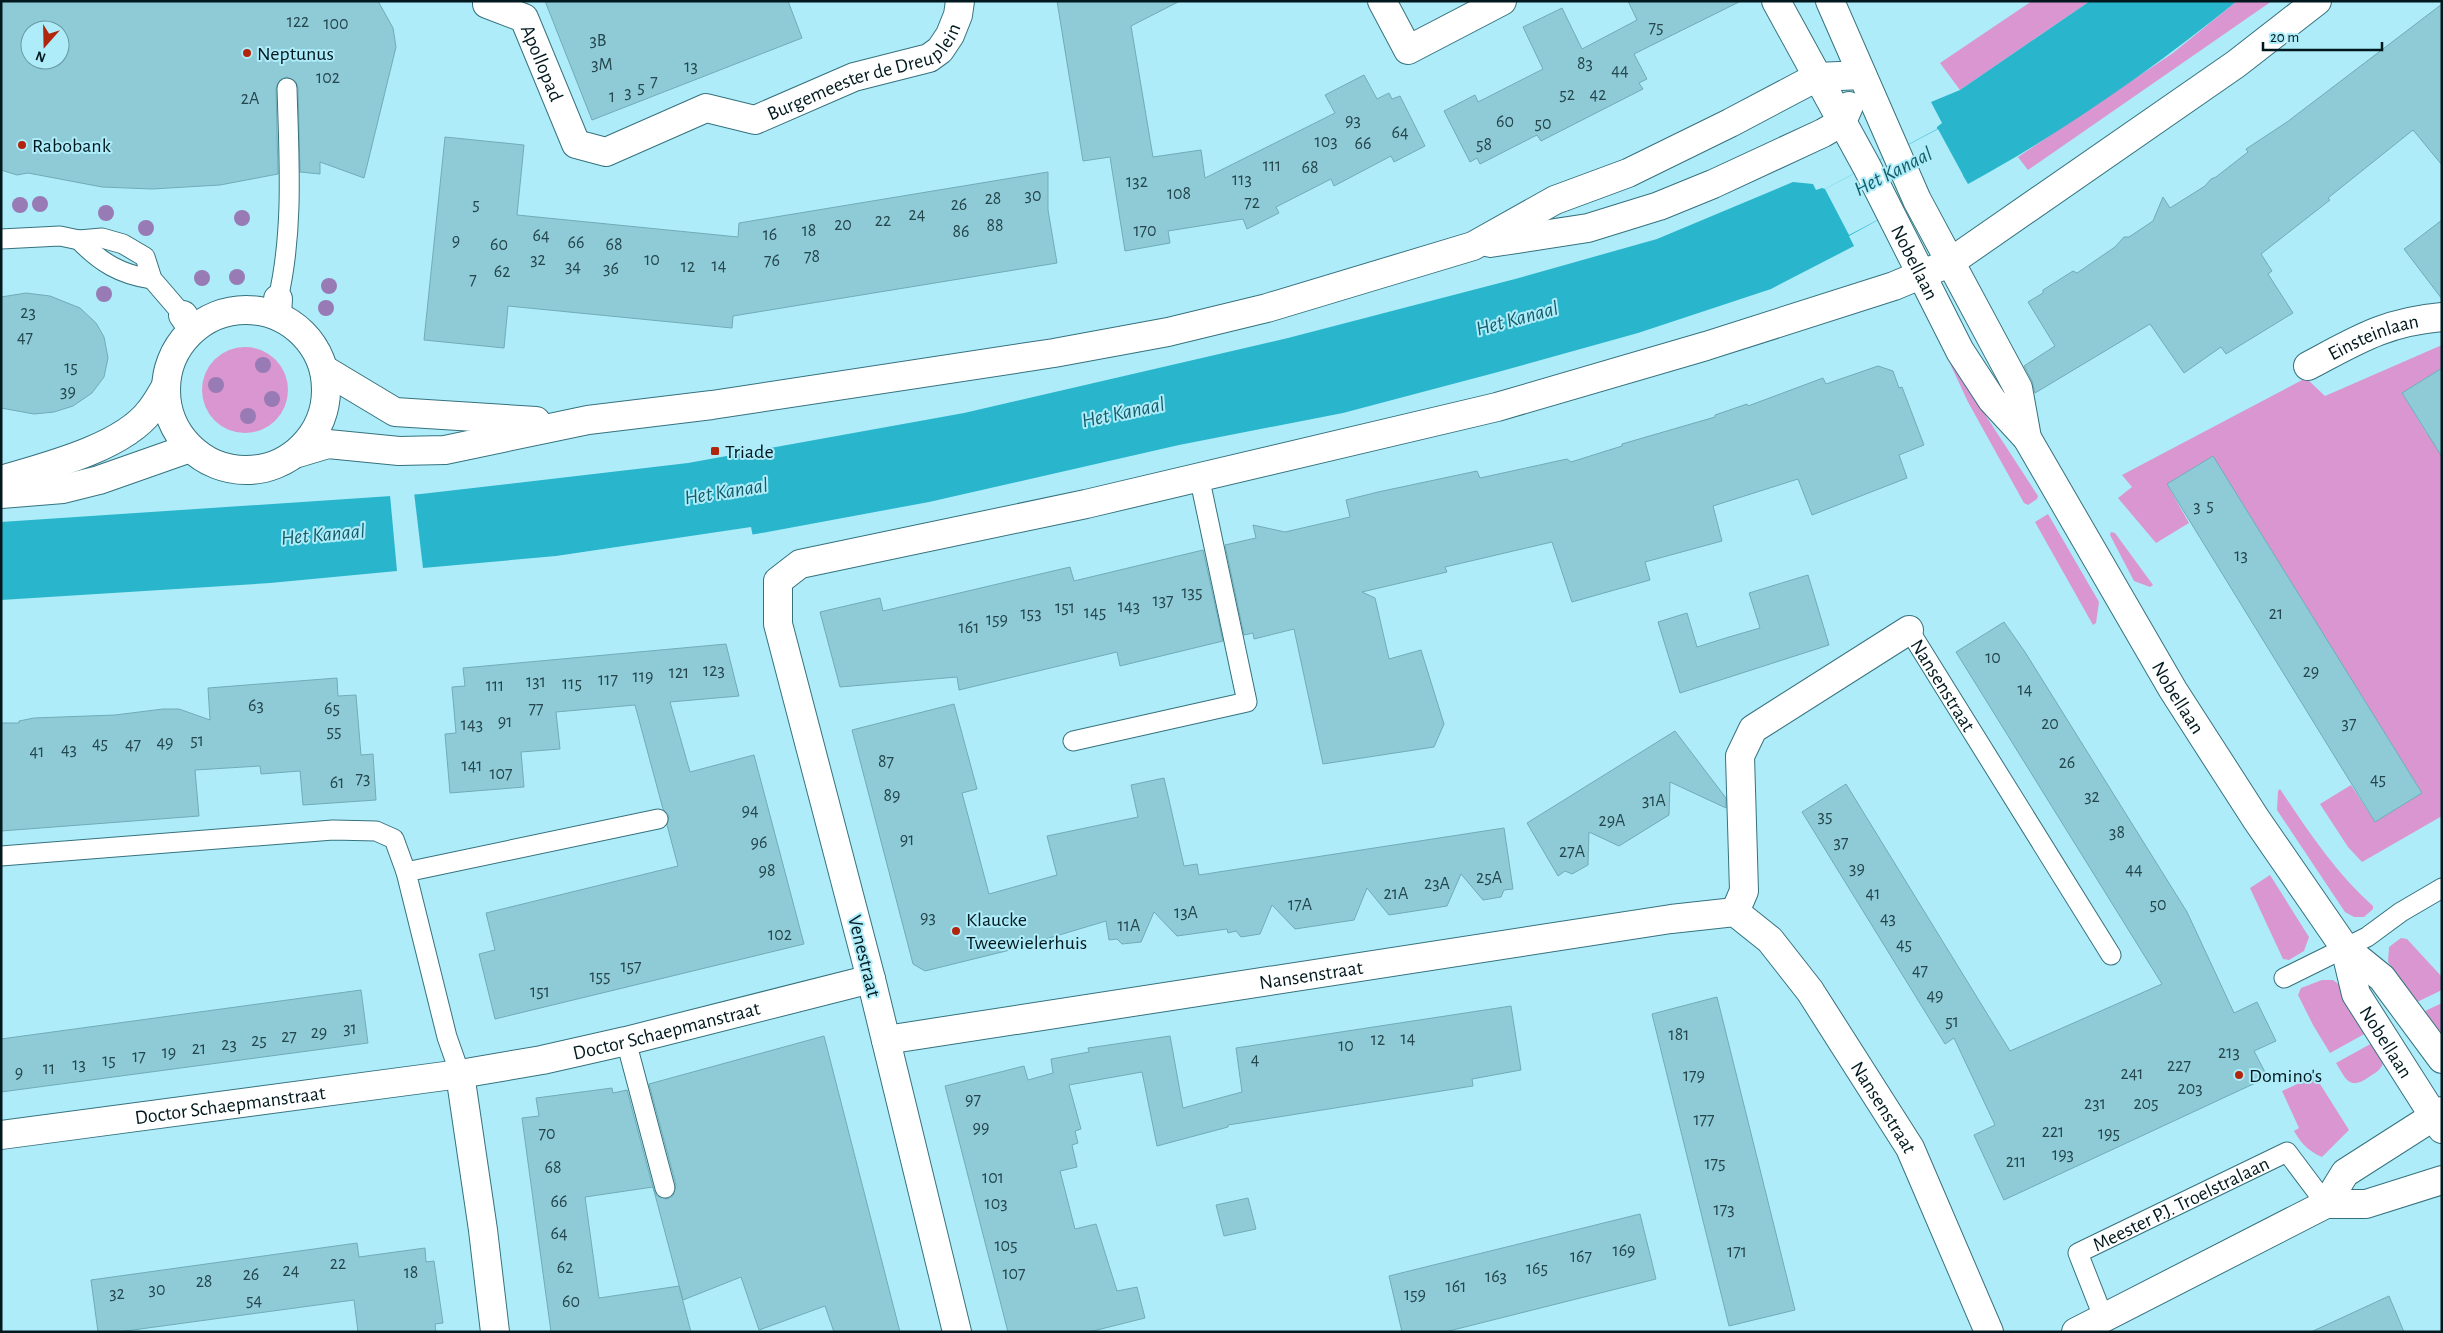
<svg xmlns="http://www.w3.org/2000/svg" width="2443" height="1333" viewBox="0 0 2443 1333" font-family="'Alegreya Sans',sans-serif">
  <rect width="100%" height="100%" fill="#aeecf9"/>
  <g fill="#da96d0">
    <polygon points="2032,1 2090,1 1960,90 1940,63"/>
    <polygon points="2237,1 2272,1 2028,170 2018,157 2173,53"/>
    <polygon points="2442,345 2442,368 2402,393 2427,434 2442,425 2442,816 2362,862 2348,847 2320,804 2351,785 2375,822 2422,793 2213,456 2167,484 2189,523 2156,543 2118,498 2132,487 2122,475 2306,378 2325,396"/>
    <circle cx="245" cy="390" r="43"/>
    <polygon points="1945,353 2038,496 2037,499 2028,505 2024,503 1968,402"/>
    <polygon points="2048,514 2099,602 2096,623 2093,625 2035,522"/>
    <polygon points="2111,532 2115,533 2153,585 2150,587 2134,581 2110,535"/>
    <path d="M2280,789C2309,832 2335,872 2373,906V909L2364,917H2354L2345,912L2277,810L2278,791Z"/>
    <polygon points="2270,875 2309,937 2304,951 2289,960 2283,959 2250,888"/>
    <polygon points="2401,938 2407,939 2442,977 2442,990 2417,1002 2388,962 2389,947"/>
    <polygon points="2322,980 2333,980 2341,986 2368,1032 2330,1053 2313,1025 2298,995 2301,988"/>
    <polygon points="2442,1003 2442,1032 2440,1033 2437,1032 2423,1012"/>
    <path d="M2374,1042L2383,1063C2381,1070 2375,1073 2369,1077C2349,1091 2346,1079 2336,1063Z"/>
    <path d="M2315,1076L2349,1130L2322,1157C2308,1151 2301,1143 2294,1131L2299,1128L2282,1091Z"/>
  </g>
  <path fill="#29b5cc" d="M2090,1H2237C2153,69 2063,132 1968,184L1962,174L1849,236L1854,246L1771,289L1638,333L1498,372L1343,413L1179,445L929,502L756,534L518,564L1,607V522L421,494L688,463L964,413L1288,338L1515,279L1657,239L1793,182L1813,184L1816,190L1822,188L1825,189L1937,129V127L1942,123L1931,102L1960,90Z"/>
  <g fill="#aeecf9">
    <polygon points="1938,129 1963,175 1849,235 1825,189"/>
    <polygon points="414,492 423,568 556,556 751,527 753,537 518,566 271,590 1,610 1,600 270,583 397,571 390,495"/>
  </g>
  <g fill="#8ecbd7" stroke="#70acb8" fill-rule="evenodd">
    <path d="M1,1H378L393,28L396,47L364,178L320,162V174L300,172L298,88L296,82L287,77L281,79L276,88L278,174L220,185L152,189L102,187L28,173L17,175L1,170ZM30,30H60V60H30Z"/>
    <polygon points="545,1 788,1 802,38 592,120"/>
    <polygon points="1057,1 1180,1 1131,26 1153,157 1201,150 1205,178 1335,113 1325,95 1364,75 1377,99 1389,93 1392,99 1400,96 1425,146 1394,162 1391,156 1334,186 1331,179 1276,207 1279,213 1247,229 1243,219 1168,231 1170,243 1125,251 1110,157 1083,161"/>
    <polygon points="1628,1 1741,1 1634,54 1647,79 1639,83 1643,89 1541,141 1537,135 1480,164 1477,158 1470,162 1444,111 1475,95 1478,102 1543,69 1523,27 1562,8 1582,49 1637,20"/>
    <polygon points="2442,4 2442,165 2413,130 2328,198 2330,200 2261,254 2272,271 2268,274 2293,313 2226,354 2221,347 2184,373 2150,324 2035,393 2032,381 2024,366 2055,346 2028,302 2043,293 2043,290 2073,271 2077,273 2115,247 2124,237 2129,237 2153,221 2163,197 2170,208 2205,186 2211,179 2216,177 2248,152 2246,149 2287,122"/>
    <polygon points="445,137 524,145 517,215 738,237 739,223 1048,172 1048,210 1057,263 733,316 732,328 508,306 504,348 424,340"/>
    <polygon points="2442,220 2442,299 2404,249"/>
    <polygon points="26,293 50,296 80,308 96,323 104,337 108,358 104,377 92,393 73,406 54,412 34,414 1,408 1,297"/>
    <polygon points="1878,366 1893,371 1899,388 1902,387 1924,445 1899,455 1907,478 1812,515 1798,479 1713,506 1722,541 1645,562 1650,580 1572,602 1552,542 1445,567 1447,572 1362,592 1375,598 1389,659 1421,650 1444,724 1434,747 1323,764 1294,629 1254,639 1253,633 1244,635 1225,545 1256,538 1253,525 1285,532 1350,517 1346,500 1378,492 1477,471 1480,478 1567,459 1571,462 1622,446 1622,444 1715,417 1715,415 1747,404 1748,406 1823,378 1826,384"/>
    <polygon points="2442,368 2442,457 2402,393"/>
    <polygon points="2213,456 2422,793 2375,822 2167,484"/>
    <polygon points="1203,550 1223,641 1120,666 1117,652 959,690 957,677 840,687 820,612 880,598 883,611 1070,567 1074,581"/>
    <polygon points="1808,575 1829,645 1680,693 1658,622 1687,613 1697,647 1729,637 1760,628 1749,593"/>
    <polygon points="2004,622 2025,652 2187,912 2234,1013 2257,1002 2276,1041 2254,1051 2266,1074 2263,1076 2264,1079 2004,1200 1974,1135 1995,1125 1954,1038 1945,1044 1802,812 1846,784 2010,1051 2162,984 1956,652"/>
    <polygon points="726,644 739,696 670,702 690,772 754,755 804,944 495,1019 479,954 495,950 486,913 678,866 667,825 669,816 663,809 635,705 556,712 560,749 521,752 524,787 450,793 445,734 456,733 452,687 465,686 463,668"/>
    <polygon points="337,678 338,696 356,695 361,755 373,754 376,800 303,805 300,771 261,774 260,766 195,770 199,816 1,831 1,723 19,723 19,721 34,718 115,715 163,709 179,709 210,720 208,688"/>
    <polygon points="954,704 977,789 962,793 989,894 1057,875 1047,836 1138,817 1131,785 1164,778 1184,866 1197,864 1199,875 1504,828 1513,889 1504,890 1501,897 1483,900 1461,874 1447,906 1389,915 1367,888 1354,920 1295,929 1272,905 1260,934 1241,937 1236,931 1228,933 1227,929 1177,936 1154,912 1141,942 1122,944 1117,939 1109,940 1106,921 1006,951 925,971 913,964 852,730"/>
    <polygon points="1675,731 1726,798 1726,808 1670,782 1669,815 1619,846 1589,832 1588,865 1572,874 1565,871 1558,876 1527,823"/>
    <polygon points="361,990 368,1043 1,1092 1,1039"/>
    <polygon points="1717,997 1795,1310 1729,1326 1652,1014"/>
    <polygon points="1511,1006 1521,1070 1472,1079 1473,1086 1228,1125 1228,1127 1157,1146 1142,1072 1069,1085 1081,1129 1075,1131 1078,1143 1072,1145 1077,1167 1060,1171 1075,1229 1096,1224 1117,1291 1137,1287 1145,1318 1089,1332 1008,1332 945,1086 1024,1066 1028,1080 1053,1073 1051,1059 1089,1052 1088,1048 1170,1036 1183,1108 1242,1092 1236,1048"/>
    <polygon points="824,1036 900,1332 834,1332 825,1306 759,1330 741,1277 683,1300 653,1187 585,1197 599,1298 679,1286 691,1332 551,1332 522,1118 539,1116 536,1098 612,1088 613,1093 627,1090 654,1191 657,1196 667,1199 673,1196 676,1185 649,1084"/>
    <polygon points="1248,1198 1256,1229 1224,1236 1216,1205"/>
    <polygon points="1640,1214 1656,1279 1445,1332 1402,1332 1389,1276"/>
    <polygon points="357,1243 359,1257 425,1248 426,1262 434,1261 443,1323 435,1324 436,1332 358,1332 354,1300 118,1332 98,1332 91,1280"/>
    <polygon points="2389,1296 2404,1332 2311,1332"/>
  </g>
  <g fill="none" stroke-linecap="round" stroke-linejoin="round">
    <g stroke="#36727e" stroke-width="21">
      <g id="service">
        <polyline points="1,239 60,236 79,240 102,238 123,244 145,257 152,279 183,315"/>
        <path d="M79,240C100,262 121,275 152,279"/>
        <path d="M278,299C294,230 289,158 287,88"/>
        <path id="s1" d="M1909,630L2111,955"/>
        <polyline points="1073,741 1247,702 1199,476"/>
        <polyline points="1,856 333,830 376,831 394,839 406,872"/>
        <polyline points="2284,978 2367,937 2401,912 2442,888"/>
        <polyline points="626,1041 665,1188"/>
        <polyline points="460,1074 447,1037 406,872 658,819"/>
        <path id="s2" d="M2104,1319L2078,1253L2287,1152L2326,1204"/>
      </g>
    </g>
    <g stroke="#36727e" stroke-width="30">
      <g id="minor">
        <polyline points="1382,1 1408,50 1502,1"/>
        <path id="s3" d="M487,4L524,18L576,144L606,152L706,108L755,120L854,77L929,58L940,50L950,35L958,15L960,1"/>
        <polyline points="183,315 193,329"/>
        <polyline points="277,315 278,299"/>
        <path id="s4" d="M2308,366C2357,340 2385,322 2442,317"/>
        <polyline points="1735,912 1744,891 1740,756 1753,729 1909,630"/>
        <path id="s5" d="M886,1040L1671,919L1735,912L1770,940L1810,991L1910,1148L1989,1332"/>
        <polyline points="460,1074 483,1230 495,1332"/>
        <path id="s6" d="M1,1135L460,1074L542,1060L626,1041L871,979"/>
        <polyline points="2326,1204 2345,1173 2442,1111"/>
        <polyline points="957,1332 871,979 778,624 778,581 800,564 1086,504 1497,407 1706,346 1894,286 1949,263 2236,64 2317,1"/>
        <polyline points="2076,1332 2326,1204 2366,1204 2442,1180"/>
      </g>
    </g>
    <g stroke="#36727e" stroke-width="30">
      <g id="secondary">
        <path id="s7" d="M1776,1L1867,167L1960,351L1992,400L2027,438L2173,690L2256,819L2345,948L2382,978L2442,1059"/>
        <polyline points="1830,1 1917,200 2018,388 2027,438"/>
        <polyline points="1490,243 1588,228 1659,206 1713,184 1823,133 1842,122 1849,106"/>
        <circle cx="246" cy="390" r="80"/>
        <polyline points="325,370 395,412 536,421"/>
        <polyline points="298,453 328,444 399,451 445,450 588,420 712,405 1054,353 1168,332 1267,308 1473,246 1555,200 1628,173 1730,123 1817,77 1862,75"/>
        <path d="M1,480C45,467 122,448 150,411C156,404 160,396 165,388"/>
        <polyline points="1,494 63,489 99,480 190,448"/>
        <path id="s8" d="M2345,948L2356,994L2442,1129"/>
      </g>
    </g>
    <use href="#service" stroke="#fff" stroke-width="19"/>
    <use href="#minor" stroke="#fff" stroke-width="28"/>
    <use href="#secondary" stroke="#fff" stroke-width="28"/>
  </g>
  <g fill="#987ab5">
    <circle cx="40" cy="204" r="8"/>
    <circle cx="20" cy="205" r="8"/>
    <circle cx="106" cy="213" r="8"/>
    <circle cx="242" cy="218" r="8"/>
    <circle cx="146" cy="228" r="8"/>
    <circle cx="237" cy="277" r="8"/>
    <circle cx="202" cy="278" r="8"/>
    <circle cx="329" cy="286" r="8"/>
    <circle cx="104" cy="294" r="8"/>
    <circle cx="326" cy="308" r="8"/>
    <circle cx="263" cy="365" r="8"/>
    <circle cx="216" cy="385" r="8"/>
    <circle cx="272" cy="399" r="8"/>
    <circle cx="248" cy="416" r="8"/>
  </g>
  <g fill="#b2250d" stroke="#aeecf9" stroke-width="2">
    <circle cx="247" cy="53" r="5"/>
    <circle cx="22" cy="145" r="5"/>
    <rect x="710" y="446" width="10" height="10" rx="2.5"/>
    <circle cx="956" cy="931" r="5"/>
    <circle cx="2239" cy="1075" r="5"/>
  </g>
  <g text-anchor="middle" stroke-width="4" stroke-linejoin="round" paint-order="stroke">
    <g font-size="18" fill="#24464c">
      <text x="298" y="27">122</text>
      <text x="336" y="29">100</text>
      <text x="1656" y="33">75</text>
      <text x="598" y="46">3B</text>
      <text x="1585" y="69">83</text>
      <text x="602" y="70">3M</text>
      <text x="691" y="72">13</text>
      <text x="1620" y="76">44</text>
      <text x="328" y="83">102</text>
      <text x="654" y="87">7</text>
      <text x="641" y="93">5</text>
      <text x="628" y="98">3</text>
      <text x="1567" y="100">52</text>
      <text x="1598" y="100">42</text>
      <text x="612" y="102">1</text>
      <text x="250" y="104">2A</text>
      <text x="1353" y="126">93</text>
      <text x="1505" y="127">60</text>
      <text x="1543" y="129">50</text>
      <text x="1400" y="138">64</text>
      <text x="1326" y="147">103</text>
      <text x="1363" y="149">66</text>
      <text x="1484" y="150">58</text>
      <text x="1272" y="171">111</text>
      <text x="1310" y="173">68</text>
      <text x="1242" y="185">113</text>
      <text x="1137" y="187">132</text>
      <text x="1179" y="199">108</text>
      <text x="1033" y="201">30</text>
      <text x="993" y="204">28</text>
      <text x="1252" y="208">72</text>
      <text x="476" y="210">5</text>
      <text x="959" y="210">26</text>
      <text x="917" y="220">24</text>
      <text x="883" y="226">22</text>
      <text x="843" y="230">20</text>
      <text x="995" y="231">88</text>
      <text x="809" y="236">18</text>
      <text x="1145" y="236">170</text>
      <text x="961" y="237">86</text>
      <text x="770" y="240">16</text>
      <text x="541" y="241">64</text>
      <text x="456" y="246">9</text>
      <text x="576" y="248">66</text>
      <text x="499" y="250">60</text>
      <text x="614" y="250">68</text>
      <text x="812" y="262">78</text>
      <text x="538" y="265">32</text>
      <text x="652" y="265">10</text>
      <text x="772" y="266">76</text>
      <text x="719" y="271">14</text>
      <text x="573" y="272">34</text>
      <text x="688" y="272">12</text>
      <text x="611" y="274">36</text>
      <text x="502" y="277">62</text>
      <text x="473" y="285">7</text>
      <text x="28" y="318">23</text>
      <text x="25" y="343">47</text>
      <text x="71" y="373">15</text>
      <text x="68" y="397">39</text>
      <text x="2210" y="511">5</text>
      <text x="2197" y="512">3</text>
      <text x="2241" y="561">13</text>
      <text x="1192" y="598">135</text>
      <text x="1163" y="606">137</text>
      <text x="1129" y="612">143</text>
      <text x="1065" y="613">151</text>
      <text x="1095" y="618">145</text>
      <text x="1031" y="619">153</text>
      <text x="2276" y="619">21</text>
      <text x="997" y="625">159</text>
      <text x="969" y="633">161</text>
      <text x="1993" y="663">10</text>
      <text x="714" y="676">123</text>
      <text x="2311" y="677">29</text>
      <text x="679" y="678">121</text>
      <text x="643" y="682">119</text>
      <text x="608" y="685">117</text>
      <text x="536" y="687">131</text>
      <text x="572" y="689">115</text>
      <text x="495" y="691">111</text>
      <text x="2025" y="695">14</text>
      <text x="256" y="711">63</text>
      <text x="332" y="714">65</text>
      <text x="536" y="714">77</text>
      <text x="505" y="727">91</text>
      <text x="2050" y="729">20</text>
      <text x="2349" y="729">37</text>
      <text x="472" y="730">143</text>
      <text x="334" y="737">55</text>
      <text x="197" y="746">51</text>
      <text x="165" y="748">49</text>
      <text x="100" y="749">45</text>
      <text x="133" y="750">47</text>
      <text x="69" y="755">43</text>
      <text x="37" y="757">41</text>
      <text x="886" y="767">87</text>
      <text x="2067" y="768">26</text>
      <text x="472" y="771">141</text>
      <text x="501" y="779">107</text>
      <text x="363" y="784">73</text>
      <text x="2378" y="785">45</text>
      <text x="337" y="788">61</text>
      <text x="892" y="801">89</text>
      <text x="2092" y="802">32</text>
      <text x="1654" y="806">31A</text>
      <text x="750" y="816">94</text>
      <text x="1825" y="822">35</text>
      <text x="1612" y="826">29A</text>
      <text x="2117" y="838">38</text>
      <text x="907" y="845">91</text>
      <text x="759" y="848">96</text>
      <text x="1841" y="848">37</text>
      <text x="1572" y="857">27A</text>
      <text x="1857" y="874">39</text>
      <text x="2134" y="875">44</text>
      <text x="767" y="876">98</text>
      <text x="1489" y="883">25A</text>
      <text x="1437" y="889">23A</text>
      <text x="1396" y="899">21A</text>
      <text x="1873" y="899">41</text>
      <text x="1300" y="910">17A</text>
      <text x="2158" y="910">50</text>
      <text x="1186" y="918">13A</text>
      <text x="928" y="923">93</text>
      <text x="1888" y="924">43</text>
      <text x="1129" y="931">11A</text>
      <text x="780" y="940">102</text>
      <text x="1904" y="950">45</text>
      <text x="631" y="972">157</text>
      <text x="1920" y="976">47</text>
      <text x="600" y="982">155</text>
      <text x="540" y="997">151</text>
      <text x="1935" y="1001">49</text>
      <text x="1952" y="1027">51</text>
      <text x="350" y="1034">31</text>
      <text x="319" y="1038">29</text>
      <text x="1679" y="1040">181</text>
      <text x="289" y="1042">27</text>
      <text x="1408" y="1044">14</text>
      <text x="1378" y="1045">12</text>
      <text x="259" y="1046">25</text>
      <text x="229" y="1050">23</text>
      <text x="1346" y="1051">10</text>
      <text x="199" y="1054">21</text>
      <text x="169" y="1058">19</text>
      <text x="2229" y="1058">213</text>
      <text x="139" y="1062">17</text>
      <text x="1255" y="1065">4</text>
      <text x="109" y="1066">15</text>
      <text x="79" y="1070">13</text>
      <text x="2179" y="1071">227</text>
      <text x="49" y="1074">11</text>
      <text x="19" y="1078">9</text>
      <text x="2132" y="1079">241</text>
      <text x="1694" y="1081">179</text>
      <text x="2190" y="1094">203</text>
      <text x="973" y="1105">97</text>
      <text x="2095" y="1109">231</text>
      <text x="2146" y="1109">205</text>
      <text x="1704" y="1125">177</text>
      <text x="981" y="1133">99</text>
      <text x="2053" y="1137">221</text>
      <text x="547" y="1139">70</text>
      <text x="2109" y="1139">195</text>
      <text x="2063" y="1160">193</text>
      <text x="2016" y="1167">211</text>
      <text x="1715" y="1169">175</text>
      <text x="553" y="1173">68</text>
      <text x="993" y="1183">101</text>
      <text x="559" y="1207">66</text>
      <text x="996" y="1209">103</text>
      <text x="1724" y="1215">173</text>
      <text x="559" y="1239">64</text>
      <text x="1006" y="1251">105</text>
      <text x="1624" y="1256">169</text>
      <text x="1737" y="1257">171</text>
      <text x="1581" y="1262">167</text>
      <text x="338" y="1269">22</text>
      <text x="565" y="1273">62</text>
      <text x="1537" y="1274">165</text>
      <text x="291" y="1276">24</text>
      <text x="411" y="1278">18</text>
      <text x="1014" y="1279">107</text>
      <text x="251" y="1280">26</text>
      <text x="1496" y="1282">163</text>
      <text x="204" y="1287">28</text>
      <text x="1456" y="1292">161</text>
      <text x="157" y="1295">30</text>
      <text x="117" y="1299">32</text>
      <text x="1415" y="1300">159</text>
      <text x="254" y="1306">54</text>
      <text x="571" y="1307">60</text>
    </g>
    <g font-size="20" fill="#01191e" stroke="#aeecf9" text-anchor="start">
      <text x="257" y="60">Neptunus</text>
      <text x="32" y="152">Rabobank</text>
      <text x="725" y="458">Triade</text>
      <text x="966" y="926">Klaucke<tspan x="966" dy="23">Tweewielerhuis</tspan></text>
      <text x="2249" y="1082">Domino's</text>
    </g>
    <g font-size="20" fill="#01191e" stroke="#aeecf9">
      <text dy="7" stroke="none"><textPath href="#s3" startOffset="88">Apollopad</textPath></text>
      <text dy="7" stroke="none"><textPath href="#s3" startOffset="488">Burgemeester de Dreuplein</textPath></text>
      <text dy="7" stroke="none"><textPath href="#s7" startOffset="296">Nobellaan</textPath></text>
      <text dy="7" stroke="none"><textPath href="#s4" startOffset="72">Einsteinlaan</textPath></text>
      <text dy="7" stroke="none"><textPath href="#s1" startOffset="65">Nansenstraat</textPath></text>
      <text dy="7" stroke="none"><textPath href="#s7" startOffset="806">Nobellaan</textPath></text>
      <text transform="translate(865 956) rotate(76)" y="7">Venestraat</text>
      <text dy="7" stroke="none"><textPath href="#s5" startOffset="430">Nansenstraat</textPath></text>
      <text dy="7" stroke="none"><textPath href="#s6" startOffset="674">Doctor Schaepmanstraat</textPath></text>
      <text dy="7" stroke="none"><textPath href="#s8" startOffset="104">Nobellaan</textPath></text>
      <text dy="7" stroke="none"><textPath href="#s6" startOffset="231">Doctor Schaepmanstraat</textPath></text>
      <text dy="7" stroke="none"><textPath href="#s5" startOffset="1106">Nansenstraat</textPath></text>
      <text dy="7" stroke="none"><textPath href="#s2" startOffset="185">Meester P.J. Troelstralaan</textPath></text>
    </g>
    <g font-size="21" font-style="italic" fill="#125b68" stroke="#aeecf9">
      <text transform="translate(1893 171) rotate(-27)" y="7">Het Kanaal</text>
      <text transform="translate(1517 318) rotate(-15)" y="7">Het Kanaal</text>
      <text transform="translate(1123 412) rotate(-12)" y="7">Het Kanaal</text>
      <text transform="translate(726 491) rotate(-9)" y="7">Het Kanaal</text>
      <text transform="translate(323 534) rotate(-5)" y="7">Het Kanaal</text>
    </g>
  </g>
  <rect width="2443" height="1333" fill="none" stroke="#01191e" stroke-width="5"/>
  <g transform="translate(45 45) rotate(200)"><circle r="24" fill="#aeecf9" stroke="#6998a1"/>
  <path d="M0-4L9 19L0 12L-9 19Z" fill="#b2250d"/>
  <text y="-8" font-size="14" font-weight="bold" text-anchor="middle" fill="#01191e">N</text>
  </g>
  <path d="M2263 42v8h119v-8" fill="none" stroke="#01191e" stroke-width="2.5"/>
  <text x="2270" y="42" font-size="15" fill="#01191e" stroke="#aeecf9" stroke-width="4" paint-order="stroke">20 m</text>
</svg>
